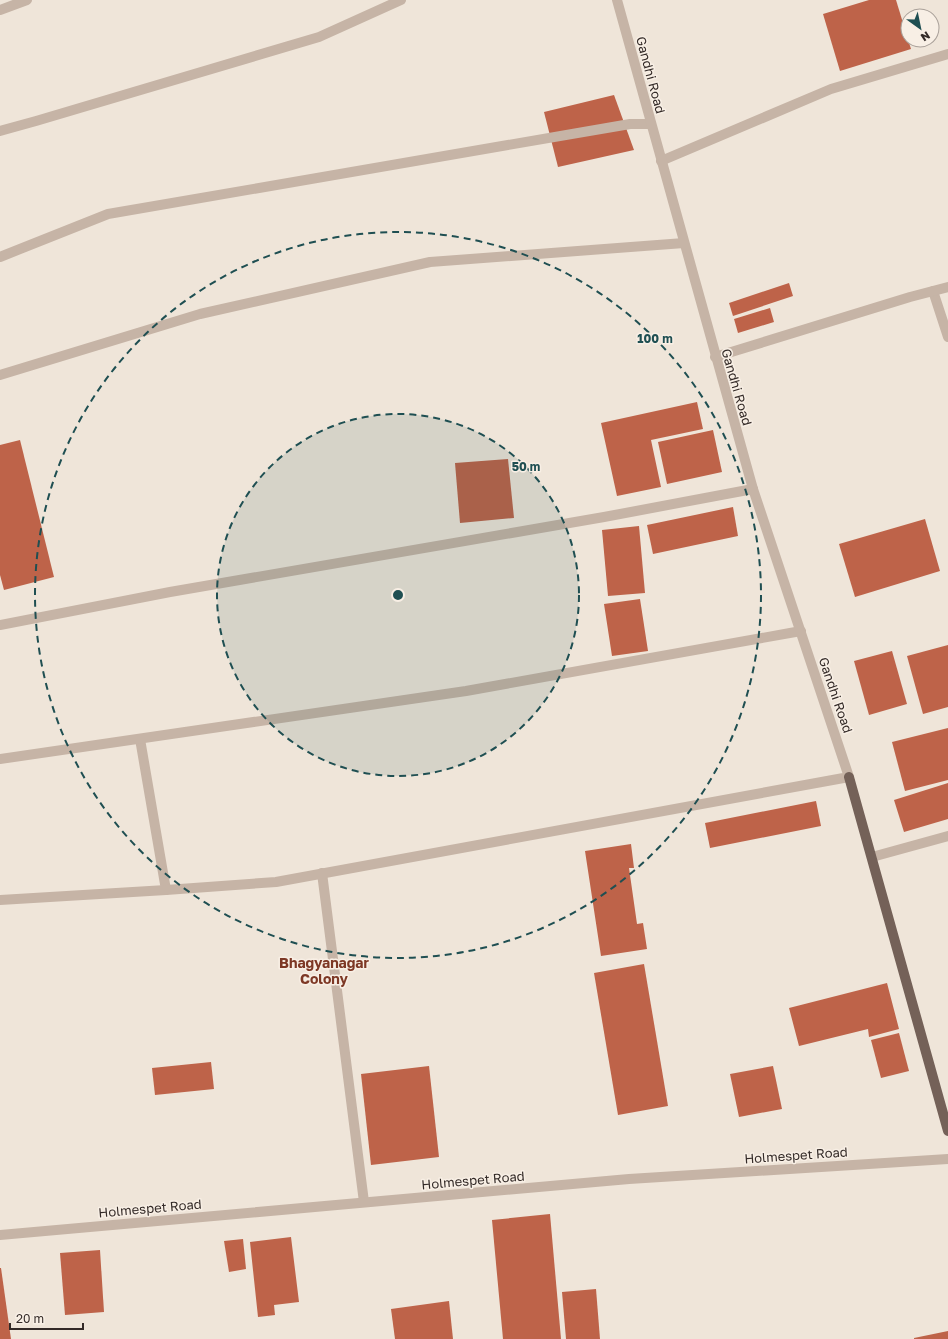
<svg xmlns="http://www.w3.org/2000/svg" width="948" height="1339" viewBox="0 0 948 1339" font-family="'Golos Text',sans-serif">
  <rect width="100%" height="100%" fill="#efe5d9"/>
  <g fill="#be6349">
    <polygon points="869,0 896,0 911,49 840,71 823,14"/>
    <polygon points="614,95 634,150 558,167 544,112"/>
    <polygon points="789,283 793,296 733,316 729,303"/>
    <polygon points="770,308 774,322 738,333 734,319"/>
    <polygon points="697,402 703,429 651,440 661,487 617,496 601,423"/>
    <polygon points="713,430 722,472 667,484 658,442"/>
    <polygon points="20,440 54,577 4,590 0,575 0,445"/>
    <polygon points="508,459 514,518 460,523 455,463"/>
    <polygon points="733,507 738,536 653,554 647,525"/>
    <polygon points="925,519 940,571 855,597 839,544"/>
    <polygon points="639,526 645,593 608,596 602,530"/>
    <polygon points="640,599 648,651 612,656 604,604"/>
    <polygon points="948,645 948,707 923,714 907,656"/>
    <polygon points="892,651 907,704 869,715 854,661"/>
    <polygon points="948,728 948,780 905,791 892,742"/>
    <polygon points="948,783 948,819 904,832 894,800"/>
    <polygon points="816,801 821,826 710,848 705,823"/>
    <polygon points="631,844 634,868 629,868 637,924 643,923 647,949 601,956 585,851"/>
    <polygon points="644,964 668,1106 618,1115 594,973"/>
    <polygon points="887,983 899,1029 869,1037 868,1029 799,1046 789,1008"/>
    <polygon points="899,1033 909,1071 881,1078 871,1040"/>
    <polygon points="211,1062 214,1089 155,1095 152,1068"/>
    <polygon points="429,1066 439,1157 371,1165 361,1074"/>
    <polygon points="773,1066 782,1109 739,1117 730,1074"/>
    <polygon points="550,1214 561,1339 503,1339 492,1220"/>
    <polygon points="291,1237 299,1302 274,1305 275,1315 258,1317 250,1242"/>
    <polygon points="243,1239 246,1269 229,1272 224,1241"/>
    <polygon points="100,1250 104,1312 65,1315 60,1253"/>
    <polygon points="0,1268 1,1268 11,1339 0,1339"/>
    <polygon points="596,1289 600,1339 566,1339 562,1292"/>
    <polygon points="449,1301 453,1339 395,1339 391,1309"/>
    <polygon points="948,1331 948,1339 914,1339 914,1338"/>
  </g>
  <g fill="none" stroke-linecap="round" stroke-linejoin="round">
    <g stroke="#c6b4a6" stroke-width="10">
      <polyline points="0,10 27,0"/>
      <polyline points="0,131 36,121 319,37 401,0"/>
      <polyline points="661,161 831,89 948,54"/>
      <polyline points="0,257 108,214 630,124 651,124"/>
      <polyline points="933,291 948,337"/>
      <polyline points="715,357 910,297 948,287"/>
      <polyline points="0,375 200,314 430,262 684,243"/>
      <polyline points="0,625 170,592 604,517 753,489"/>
      <polyline points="140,739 166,890"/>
      <polyline points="0,759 466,691 801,631"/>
      <polyline points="872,857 948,836"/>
      <polyline points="322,873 364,1202"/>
      <polyline points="0,900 166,890 276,882 849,777 753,489 617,0"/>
      <polyline points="0,1235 629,1179 948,1159"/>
    </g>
    <polyline stroke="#746158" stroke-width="10" points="849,777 948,1131"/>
  </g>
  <circle cx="398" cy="595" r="181" fill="#1f4f52" fill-opacity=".12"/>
  <g fill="none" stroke="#1f4f52" stroke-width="2" stroke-dasharray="7 5">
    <circle cx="398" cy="595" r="181"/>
    <circle cx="398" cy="595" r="363"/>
  </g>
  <g text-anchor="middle" stroke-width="3" stroke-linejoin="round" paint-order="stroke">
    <g font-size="13" fill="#332a27" stroke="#f8efe5">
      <text transform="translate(651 75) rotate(75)" y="5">Gandhi Road</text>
      <text transform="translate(737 387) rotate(74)" y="5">Gandhi Road</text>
      <text transform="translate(836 695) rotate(71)" y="5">Gandhi Road</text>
      <text transform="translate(796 1155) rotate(-4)" y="5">Holmespet Road</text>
      <text transform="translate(473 1180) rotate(-5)" y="5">Holmespet Road</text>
      <text transform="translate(150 1208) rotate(-5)" y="5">Holmespet Road</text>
    </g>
    <g font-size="14" font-weight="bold" fill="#7d3825" stroke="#f8efe5">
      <text x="324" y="968">Bhagyanagar<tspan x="324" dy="16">Colony</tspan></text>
    </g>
  </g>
  <circle cx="398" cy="595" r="6" fill="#1f4f52" stroke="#f8efe5" stroke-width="2"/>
  <g font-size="12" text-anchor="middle" font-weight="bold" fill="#1f4f52" stroke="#f8efe5" stroke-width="3" stroke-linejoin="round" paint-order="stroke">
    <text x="655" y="343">100 m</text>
    <text x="526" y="471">50 m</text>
  </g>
  <g transform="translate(920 28) rotate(147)"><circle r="19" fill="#f8efe5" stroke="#a9a099"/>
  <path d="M0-3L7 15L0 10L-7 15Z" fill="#1f4f52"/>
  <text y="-6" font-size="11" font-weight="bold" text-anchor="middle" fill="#332a27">N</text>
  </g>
  <path d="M10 1323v6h73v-6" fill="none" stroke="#332a27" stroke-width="2"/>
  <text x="16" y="1323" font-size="12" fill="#332a27" stroke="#f8efe5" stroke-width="3" paint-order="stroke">20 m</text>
</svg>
